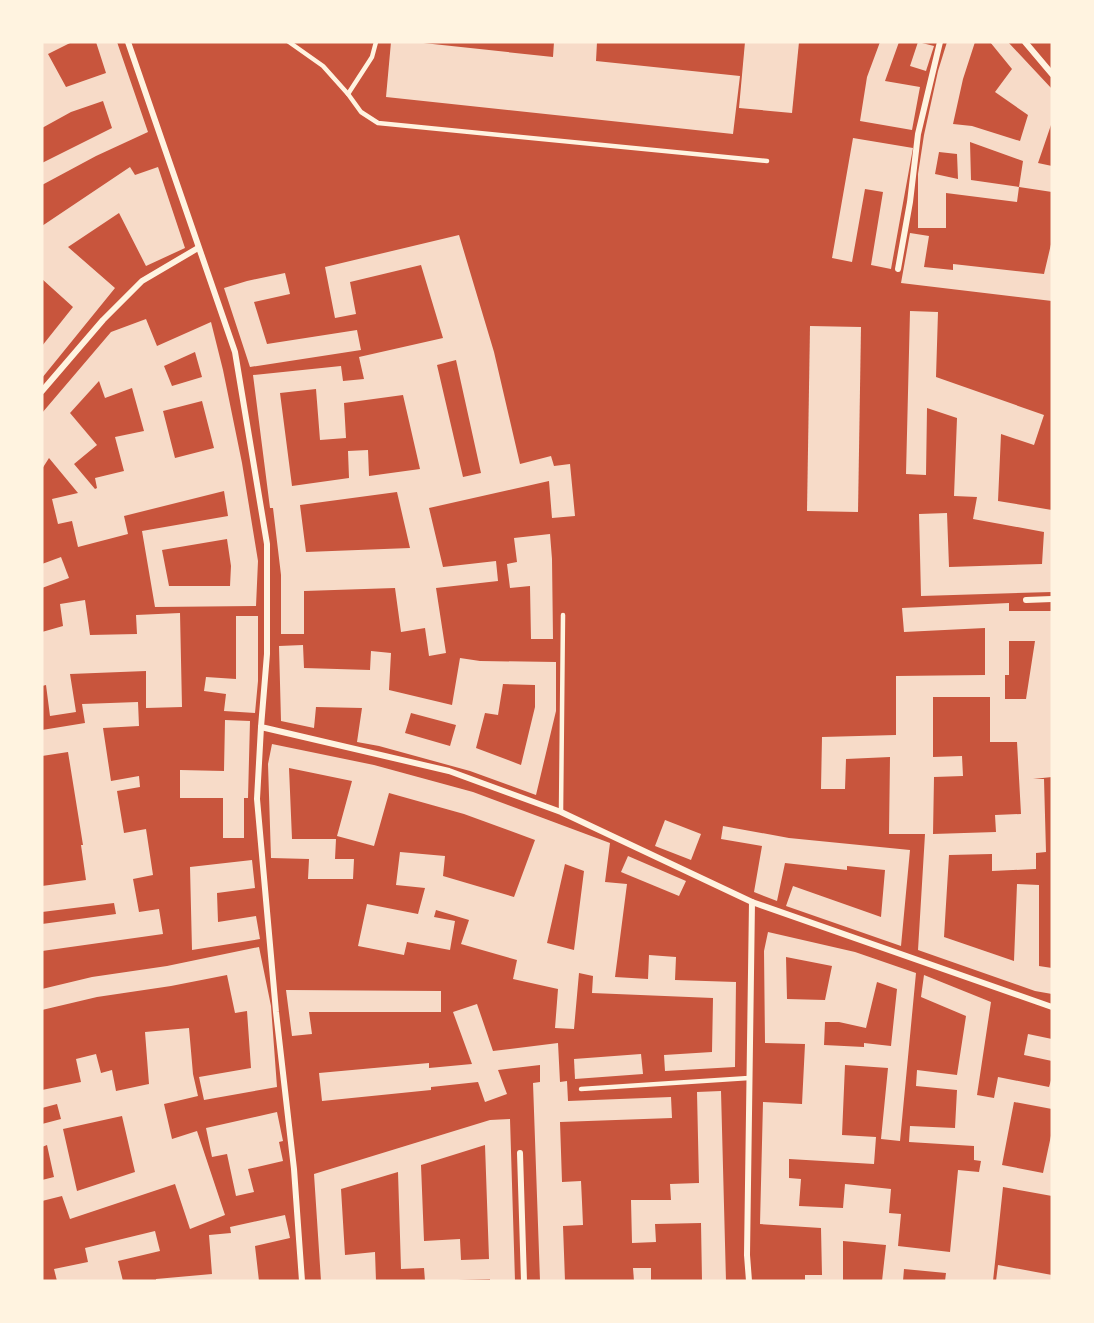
<svg xmlns="http://www.w3.org/2000/svg" width="1094" height="1323" viewBox="0 0 1094 1323" font-family="'Fira Sans',sans-serif">
  <rect width="100%" height="100%" fill="#c8553d"/>
  <g fill="#f7dbc8" fill-rule="evenodd">
    <polygon points="42,42 72,42 48,54 66,87 106,73 96,42 117,42 148,132 96,156 42,185 42,163 112,128 103,101 71,112 42,128"/>
    <polygon points="391,42 414,42 553,57 554,42 597,42 596,61 740,76 733,134 386,97"/>
    <polygon points="745,42 799,42 792,113 739,108"/>
    <polygon points="880,42 899,42 885,81 920,87 912,130 860,121 867,77"/>
    <polygon points="918,42 934,46 926,71 910,66"/>
    <path d="M947,42H975L963,79L953,124L972,126L1020,141L1028,115L995,92L1012,69L990,42H1008L1052,89V122L1038,163L1052,166V192L1019,187L1023,161L970,142L971,180L1019,187L1017,202L946,193V228H918V174L924,135L938,71ZM939,152L957,154L958,179L935,174Z"/>
    <polygon points="853,138 913,148 891,269 871,265 883,192 865,189 852,262 832,258"/>
    <polygon points="130,167 135,175 158,167 185,248 146,266 119,213 68,247 115,288 42,378 42,346 73,307 42,279 42,226"/>
    <polygon points="910,233 929,236 924,267 953,270 953,264 1044,274 1052,240 1052,301 901,283"/>
    <path d="M459,235L494,352L520,464L551,456L554,466L570,464L575,516L552,518L549,481L429,508L443,567L496,561L498,581L436,588L446,653L429,656L425,628L401,632L395,588L304,591V634H281V575L273,508H270L253,375L341,366L343,381L364,379L359,357L443,338L421,265L350,282L356,314L335,318L325,267ZM456,360L481,473L463,477L437,365ZM316,389L320,440L346,438L344,403L403,395L420,469L369,476L368,450L348,451L349,478L292,486L280,393ZM397,492L410,548L306,552L300,505Z"/>
    <polygon points="285,273 290,294 254,302 267,344 357,330 361,350 250,367 224,288 247,281"/>
    <polygon points="910,311 938,312 936,377 1044,415 1034,445 1001,434 998,501 1052,510 1052,592 921,596 919,514 947,513 949,567 1042,564 1044,532 973,519 977,497 954,496 957,418 927,408 926,475 906,474"/>
    <path d="M146,319L157,346L211,322L223,370L242,463L258,561L256,606L155,607L142,531L228,516L224,491L124,516L128,534L78,547L72,521L58,524L52,499L78,493L49,458L42,469V413L111,332ZM195,352L202,377L172,386L164,366ZM99,381L105,398L132,388L144,431L115,437L124,471L95,478L97,488L95,489L74,464L97,445L70,413ZM202,401L214,448L175,458L163,411ZM227,539L231,566L230,586H169L162,550Z"/>
    <polygon points="810,326 861,327 858,512 807,511"/>
    <polygon points="550,534 552,559 553,639 531,639 530,586 510,588 507,564 517,562 514,538"/>
    <polygon points="61,557 69,578 42,588 42,564"/>
    <polygon points="85,600 90,635 137,634 136,615 180,613 182,707 146,708 146,671 70,674 76,712 50,716 46,685 42,686 42,632 63,626 60,604"/>
    <path d="M1009,603V611H1052V777L1033,779H1044L1046,852L1036,853V869L992,871V854L949,855L944,937L1014,961L1017,884L1039,885V966L1052,968V994L1035,991L918,950L925,834H889L890,757L846,759L845,789H821L822,737L896,735V676L985,675V628L904,632L902,608ZM1009,641H1035L1026,699H1005V675H1009ZM933,697H990V742H1017L1021,814L995,815L996,832L933,834L934,777L963,776L962,756L933,757Z"/>
    <polygon points="236,616 258,616 258,681 255,713 224,711 226,694 204,691 206,677 236,679"/>
    <path d="M303,645L304,668L370,670L371,651L391,653L389,690L452,705L460,658L480,661L556,662V711L536,795L470,771L379,746L357,742L362,708L316,707L314,728L281,721L279,646ZM503,684L535,685V707L521,765L476,748L485,713L498,715ZM411,713L456,725L450,746L405,733Z"/>
    <polygon points="138,702 139,726 103,728 111,781 139,776 140,787 117,791 124,833 146,829 153,875 133,879 139,912 159,909 163,934 42,951 42,924 116,914 114,903 42,912 42,886 86,880 81,845 83,845 68,752 42,756 42,730 85,723 82,704"/>
    <polygon points="225,720 250,721 248,798 244,798 244,838 223,838 223,798 180,798 180,770 224,771"/>
    <path d="M272,744L374,765L473,792L610,843L605,882L627,884L615,977L648,979L649,955L676,957L675,980L736,982L735,1067L665,1071L664,1055L712,1052L713,998L592,993L593,976L579,973L574,1029L555,1028L558,989L513,979L517,960L461,944L469,920L436,910L434,917L455,921L450,950L407,942L404,955L358,946L367,904L418,914L425,888L396,885L400,852L445,856L443,876L514,897L535,840L464,814L389,793L374,846L337,836L352,781L289,768L292,839H336L335,859H354L353,879H308L309,859L271,858L268,764ZM565,864L584,871L574,950L547,943Z"/>
    <polygon points="665,820 701,834 691,860 655,846"/>
    <polygon points="723,826 789,838 910,850 901,946 786,906 793,886 881,917 885,870 847,866 847,870 785,863 777,901 754,892 762,846 721,839"/>
    <polygon points="628,856 686,881 679,896 621,872"/>
    <polygon points="252,860 255,888 217,893 218,922 256,916 260,939 192,950 190,867"/>
    <path d="M768,932L855,952L916,973L900,1141L881,1139L888,1068L845,1065L842,1135L876,1137L874,1164L789,1159V1178L801,1179L799,1206L843,1208L845,1184L891,1189L889,1213L901,1214L898,1246L950,1252L958,1170L979,1172L981,1161L974,1160V1146L909,1142L910,1126L955,1128L957,1090L916,1086L917,1070L957,1075L966,1016L921,997L924,975L991,1002L977,1095L994,1098L998,1077L1049,1087L1052,1077V1109L1014,1102L1002,1165L1043,1173L1052,1131V1196L1003,1187L993,1281H945L946,1273L904,1269L903,1281H882L886,1245L843,1241V1281H805V1275H822L821,1228L760,1224L763,1102L802,1104L805,1044L765,1043L764,951ZM786,957L832,966L825,1000L787,999ZM877,982L897,989L891,1046L864,1043V1047L824,1045L825,1022H839L866,1028Z"/>
    <polygon points="259,947 271,1006 277,1087 204,1100 199,1077 251,1068 247,1011 235,1013 227,975 171,986 97,997 42,1010 42,989 92,977 167,966"/>
    <polygon points="286,990 441,991 441,1012 309,1012 312,1034 292,1036"/>
    <polygon points="477,1004 493,1051 558,1043 560,1082 567,1081 568,1101 671,1097 672,1118 560,1122 562,1182 581,1181 582,1202 583,1225 563,1226 565,1281 540,1281 533,1083 540,1082 540,1065 498,1070 507,1094 485,1102 478,1082 431,1087 431,1090 322,1101 319,1073 429,1063 429,1068 472,1064 453,1012"/>
    <path d="M189,1028L193,1074L198,1096L164,1104L172,1139L197,1131L225,1215L190,1229L175,1184L70,1219L62,1196L42,1201V1180L54,1177L47,1145L42,1147V1124L61,1119L57,1104L42,1108V1090L81,1082L76,1059L96,1054L101,1073L112,1070L116,1091L149,1084L145,1032ZM122,1116L135,1172L77,1191L63,1129Z"/>
    <polygon points="1028,1034 1052,1039 1052,1061 1024,1055"/>
    <polygon points="641,1054 643,1074 575,1079 574,1059"/>
    <polygon points="721,1091 726,1281 702,1281 701,1223 655,1224 656,1242 632,1243 631,1200 671,1200 670,1184 699,1183 697,1092"/>
    <polygon points="277,1112 283,1141 279,1142 283,1161 248,1169 254,1192 236,1196 227,1154 212,1157 206,1128"/>
    <path d="M510,1119L515,1281H490V1279L425,1281L424,1268L401,1269L398,1172L341,1189L345,1255L375,1252L376,1281H321L314,1174L490,1120ZM485,1145L489,1259L461,1260L460,1239L424,1241L421,1165Z"/>
    <polygon points="285,1215 290,1238 255,1246 259,1281 156,1281 156,1279 212,1274 209,1235 231,1233 230,1227"/>
    <polygon points="155,1231 160,1251 118,1261 123,1281 57,1281 54,1269 88,1262 85,1248"/>
    <polygon points="998,1265 1052,1275 1052,1281 996,1281"/>
    <polygon points="633,1268 651,1268 651,1281 634,1281"/>
  </g>
  <g fill="none" stroke-linecap="round" stroke-linejoin="round">
    <g stroke="#fff3e0" stroke-width="4.5">
      <polyline points="289,42 323,66 348,94 361,112 378,123 767,161"/>
      <polyline points="348,94 372,57 376,42"/>
      <polyline points="561,812 563,615"/>
      <polyline points="581,1089 749,1078"/>
    </g>
    <g stroke="#fff3e0" stroke-width="6">
      <polyline points="128,42 235,352 267,544 267,654 261,727 449,771 561,812 752,902 1052,1007"/>
      <polyline points="1025,42 1052,74"/>
      <polyline points="898,269 910,202 918,134 940,42"/>
      <polyline points="42,391 103,320 142,281 198,248"/>
      <polyline points="1026,600 1052,599"/>
      <polyline points="261,727 257,799 276,1012 294,1169 302,1281"/>
      <polyline points="520,1153 524,1281"/>
      <polyline points="749,1281 747,1255 752,902"/>
    </g>
  </g>
  <rect width="1094" height="1323" fill="none" stroke="#fff3e0" stroke-width="87"/>
</svg>
